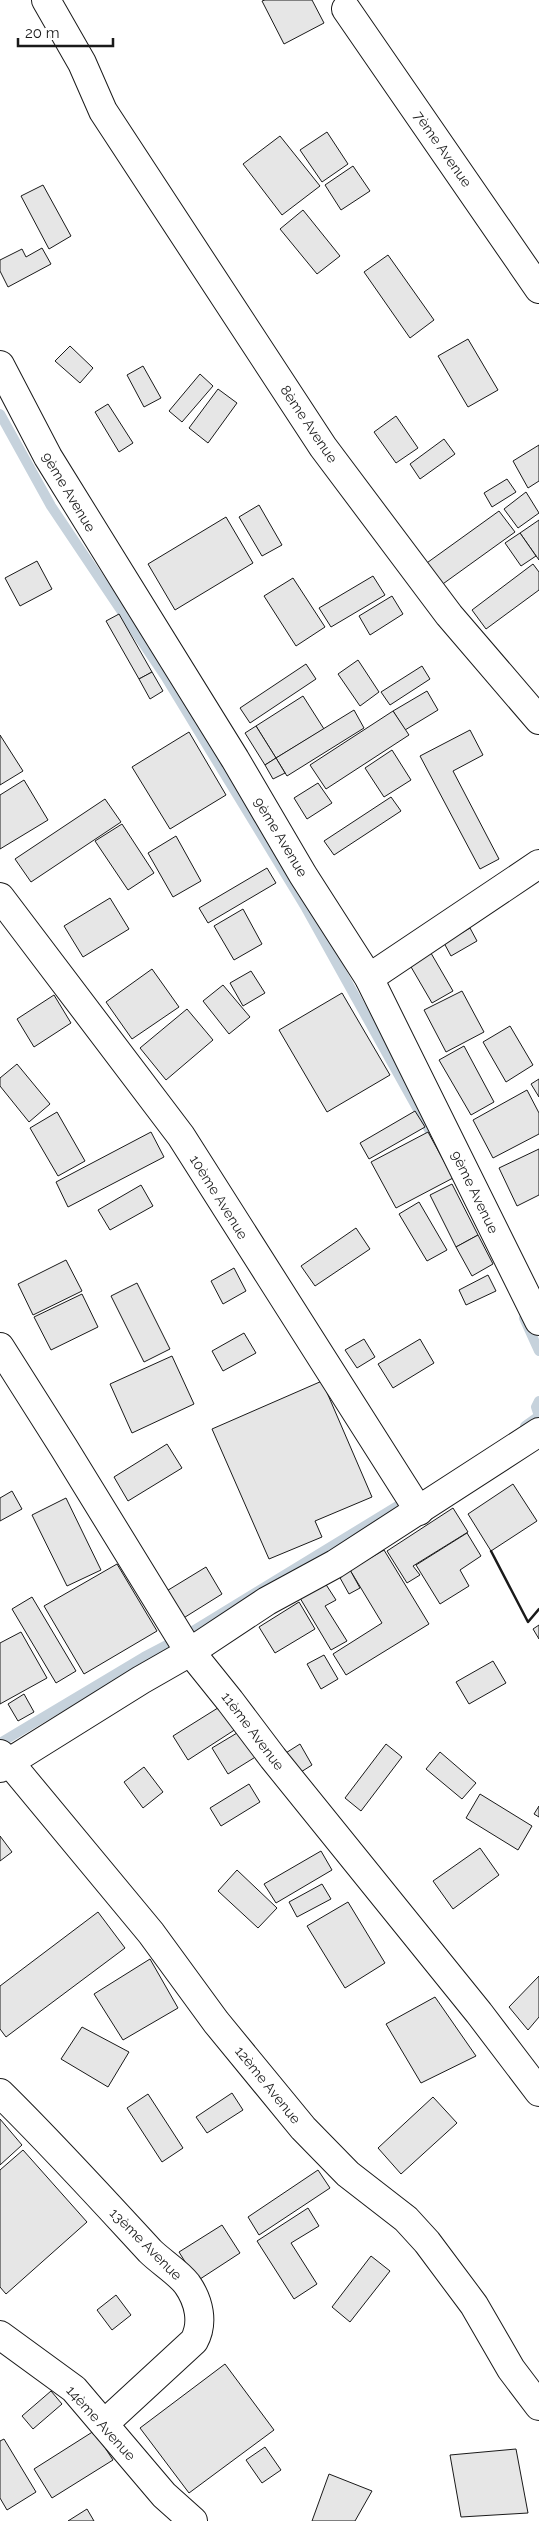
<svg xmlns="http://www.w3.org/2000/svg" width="539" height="2521" viewBox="0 0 539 2521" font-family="Raleway,sans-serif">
  <rect width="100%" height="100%" fill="#fff"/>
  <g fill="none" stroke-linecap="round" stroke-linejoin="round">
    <g stroke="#c6d2dc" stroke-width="10">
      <polyline points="0,414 51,506 165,676 306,908 431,1133"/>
      <polyline points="524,1318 539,1351"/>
      <polyline points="539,1401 536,1407 539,1416"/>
      <polyline points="525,1426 539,1416"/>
      <polyline points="0,1743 144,1657 188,1634 409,1499"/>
    </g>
  </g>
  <g fill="#e6e6e6" stroke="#1a1a1a">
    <polygon points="265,0 312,0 324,23 284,44 262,1"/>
    <polygon points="327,132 348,164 322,182 300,150"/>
    <polygon points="280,136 320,186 282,215 243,164"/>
    <polygon points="353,166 370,191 341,210 325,185"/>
    <polygon points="43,185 71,236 49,249 21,196"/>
    <polygon points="303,210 340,256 317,274 280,229"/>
    <polygon points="42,248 51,264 8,287 0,271 0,260 22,249 26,257"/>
    <polygon points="388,255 434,320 410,338 364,272"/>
    <polygon points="468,339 498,390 468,407 438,356"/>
    <polygon points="70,346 93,368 80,383 55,361"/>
    <polygon points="143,366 161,398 144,407 127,375"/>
    <polygon points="200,374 213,386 182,422 169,411"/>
    <polygon points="218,389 237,403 208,443 189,428"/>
    <polygon points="108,404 133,443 119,452 95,412"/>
    <polygon points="396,416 418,448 396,463 374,432"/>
    <polygon points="444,439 455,454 420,479 410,464"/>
    <polygon points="539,445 539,481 528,488 513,461"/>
    <polygon points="507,479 516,492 492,507 484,493"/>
    <polygon points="526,492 539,513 518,528 504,509"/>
    <polygon points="259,505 282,545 262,556 239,517"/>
    <polygon points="499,511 515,532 440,586 424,565"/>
    <polygon points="226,517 253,563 175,610 148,564"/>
    <polygon points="539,520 539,560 520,533"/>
    <polygon points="520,533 536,556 521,566 505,543"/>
    <polygon points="37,561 52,589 20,606 5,578"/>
    <polygon points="533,564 539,572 539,590 486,629 472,610"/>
    <polygon points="373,576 385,595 331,627 319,608"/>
    <polygon points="293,578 325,627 296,646 264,596"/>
    <polygon points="392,596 403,614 370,635 359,616"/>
    <polygon points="119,614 152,672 139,679 106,621"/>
    <polygon points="358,660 379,692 360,706 338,674"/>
    <polygon points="306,664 316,679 250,723 240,708"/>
    <polygon points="422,666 430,679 390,705 381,692"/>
    <polygon points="152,672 163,691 150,699 139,679"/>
    <polygon points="427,691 438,710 405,730 393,711"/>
    <polygon points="303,696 324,729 276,758 256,726"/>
    <polygon points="354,710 364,728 287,776 276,758"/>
    <polygon points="393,711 409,735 326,789 310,765"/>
    <polygon points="256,726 276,758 265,765 245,733"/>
    <polygon points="470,730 483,755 453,771 499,859 480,869 420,756"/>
    <polygon points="189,732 226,795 170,829 132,767"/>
    <polygon points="0,735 23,771 0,785"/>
    <polygon points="392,750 411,780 384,797 365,768"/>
    <polygon points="276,758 285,773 273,779 265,765"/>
    <polygon points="24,780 48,820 0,849 0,795"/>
    <polygon points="318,783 332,803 307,819 294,798"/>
    <polygon points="391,797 401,811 334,855 324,841"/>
    <polygon points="105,799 121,822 31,882 15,859"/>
    <polygon points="122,824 154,873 128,890 95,841"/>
    <polygon points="176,836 201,881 173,897 148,853"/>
    <polygon points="267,868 276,883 208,923 199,908"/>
    <polygon points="110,898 129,929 83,957 64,926"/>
    <polygon points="243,909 262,944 234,960 214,926"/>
    <polygon points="470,928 477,941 451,956 444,943"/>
    <polygon points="428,948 453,991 432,1003 407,960"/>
    <polygon points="152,969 179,1007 132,1039 106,1002"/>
    <polygon points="251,971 265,993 243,1006 230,983"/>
    <polygon points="223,985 250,1017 229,1034 203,1001"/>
    <polygon points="462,991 484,1032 446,1052 424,1010"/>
    <polygon points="342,993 390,1075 327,1112 279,1030"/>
    <polygon points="54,995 71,1023 34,1047 17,1019"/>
    <polygon points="187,1009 213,1040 166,1080 140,1048"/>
    <polygon points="510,1026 533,1065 506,1082 483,1042"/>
    <polygon points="464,1046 494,1102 471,1115 439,1060"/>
    <polygon points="17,1064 50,1104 29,1122 0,1086 0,1078"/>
    <polygon points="539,1079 539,1097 531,1084"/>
    <polygon points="527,1090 539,1113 539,1134 493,1158 473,1120"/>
    <polygon points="415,1111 425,1127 369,1159 360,1143"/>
    <polygon points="57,1112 85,1161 58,1176 30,1128"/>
    <polygon points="151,1132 164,1157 68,1207 56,1182"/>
    <polygon points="428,1132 453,1178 396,1208 371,1162"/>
    <polygon points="539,1149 539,1195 517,1206 499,1168"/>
    <polygon points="452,1184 478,1235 456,1247 430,1195"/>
    <polygon points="141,1185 153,1206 110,1230 98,1210"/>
    <polygon points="419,1202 447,1250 427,1261 399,1214"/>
    <polygon points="356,1228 370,1249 315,1286 301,1266"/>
    <polygon points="478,1235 493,1264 472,1276 456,1247"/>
    <polygon points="66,1260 82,1291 33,1315 18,1284"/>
    <polygon points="234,1268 246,1291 223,1304 211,1281"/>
    <polygon points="488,1275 496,1291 466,1305 459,1290"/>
    <polygon points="137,1283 170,1349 144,1362 111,1296"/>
    <polygon points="82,1294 98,1327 51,1350 34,1317"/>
    <polygon points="244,1333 256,1353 223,1371 212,1351"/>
    <polygon points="364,1339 375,1357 357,1368 345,1350"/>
    <polygon points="420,1339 434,1363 393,1388 378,1364"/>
    <polygon points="172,1356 194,1404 132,1433 110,1384"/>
    <polygon points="322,1381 372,1497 315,1521 322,1537 269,1559 212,1429"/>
    <polygon points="167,1444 182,1468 128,1501 114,1477"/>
    <polygon points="513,1484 537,1521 491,1551 468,1514"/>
    <polygon points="12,1491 22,1509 0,1521 0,1498"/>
    <polygon points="66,1498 101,1570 67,1586 32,1515"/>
    <polygon points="453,1508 468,1532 413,1566 420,1575 407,1583 387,1551"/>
    <polygon points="467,1533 481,1556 460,1570 469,1586 440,1604 416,1565"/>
    <polygon points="384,1550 429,1624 346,1675 333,1654 382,1623 350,1570"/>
    <polygon points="117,1564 157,1631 84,1674 44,1606"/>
    <polygon points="206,1567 222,1594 182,1619 165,1592"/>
    <polygon points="350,1570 360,1588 349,1594 339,1576"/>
    <polygon points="325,1583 336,1600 325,1606 347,1641 331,1650 300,1598"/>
    <polygon points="32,1597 76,1671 56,1683 12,1609"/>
    <polygon points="299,1602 315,1629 275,1653 259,1627"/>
    <polygon points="539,1625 539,1639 533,1629"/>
    <polygon points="21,1632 47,1678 0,1704 0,1643"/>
    <polygon points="324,1655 338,1679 321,1689 307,1664"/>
    <polygon points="493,1661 506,1683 469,1704 456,1682"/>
    <polygon points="24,1694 34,1712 18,1721 8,1704"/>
    <polygon points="221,1706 236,1729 188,1760 173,1736"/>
    <polygon points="242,1730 257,1756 228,1774 212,1748"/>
    <polygon points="300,1744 312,1765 293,1777 281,1756"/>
    <polygon points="386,1744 402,1757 361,1811 345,1798"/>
    <polygon points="440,1752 476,1783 462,1799 426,1769"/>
    <polygon points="144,1767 163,1792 143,1808 124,1782"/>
    <polygon points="249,1784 260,1802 221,1826 210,1808"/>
    <polygon points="480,1794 532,1826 518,1850 466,1818"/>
    <polygon points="539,1806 539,1817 534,1814"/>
    <polygon points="0,1836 12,1852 0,1861"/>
    <polygon points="480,1848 499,1875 453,1909 433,1881"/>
    <polygon points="321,1851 332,1870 276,1903 264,1884"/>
    <polygon points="237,1870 277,1908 258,1928 218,1891"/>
    <polygon points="322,1884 331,1899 297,1917 289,1902"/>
    <polygon points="348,1902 385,1963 345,1988 307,1926"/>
    <polygon points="98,1912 125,1948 6,2037 0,2029 0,1986"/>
    <polygon points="150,1959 178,2008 123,2040 94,1994"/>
    <polygon points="539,1976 539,2017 528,2030 509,2007"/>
    <polygon points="435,1997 476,2056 421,2083 386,2024"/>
    <polygon points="82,2027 129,2052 108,2087 61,2059"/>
    <polygon points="232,2093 243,2110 207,2133 196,2117"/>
    <polygon points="148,2094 183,2148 162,2162 127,2108"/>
    <polygon points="433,2097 457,2123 401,2174 378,2148"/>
    <polygon points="0,2119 22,2145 0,2165"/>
    <polygon points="23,2150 87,2222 6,2294 0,2287 0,2170"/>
    <polygon points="318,2170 330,2188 259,2235 248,2217"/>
    <polygon points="308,2208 319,2226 291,2243 317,2284 294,2299 257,2241"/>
    <polygon points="222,2225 240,2253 197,2281 179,2252"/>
    <polygon points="371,2256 390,2271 350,2322 332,2307"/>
    <polygon points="116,2295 131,2315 112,2330 97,2310"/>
    <polygon points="225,2364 274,2430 189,2493 140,2428"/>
    <polygon points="51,2391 62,2404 33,2429 22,2416"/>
    <polygon points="94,2431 113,2460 52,2498 34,2469"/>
    <polygon points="4,2439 36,2492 7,2510 0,2498 0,2441"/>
    <polygon points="265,2447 281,2470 262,2483 246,2460"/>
    <polygon points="516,2449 528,2513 461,2517 450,2455"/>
    <polygon points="329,2474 372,2491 355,2521 312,2521"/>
    <polygon points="87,2509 94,2521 68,2521"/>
  </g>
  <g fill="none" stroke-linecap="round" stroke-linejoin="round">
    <g stroke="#1a1a1a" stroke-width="30">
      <g id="minor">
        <polyline points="46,0 82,63 103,111 323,447 449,615 539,720"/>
        <polyline points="346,9 539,289"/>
        <polyline points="0,365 48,457 235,759 303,875 369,978 539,1321"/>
        <polyline points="0,897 181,1136 419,1511"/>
        <polyline points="369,978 539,864"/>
        <polyline points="0,1347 64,1448 185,1645 230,1701 273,1758 479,2013 539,2092"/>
        <polyline points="0,1754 10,1763 151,1933 216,2022 303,2128 348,2174 406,2219 427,2242 474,2305 511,2369 539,2406"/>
        <polyline points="0,1768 141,1680 190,1652 267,1601 335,1564 539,1432"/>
        <path d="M0,2093C52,2144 101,2198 150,2251C161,2262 178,2272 187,2284C199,2301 204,2323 194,2341L104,2424"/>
        <polyline points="0,2335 74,2389 164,2495 193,2521"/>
      </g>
    </g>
    <use href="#minor" stroke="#fff" stroke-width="28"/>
    <polyline stroke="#1a1a1a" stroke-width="2.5" points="491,1551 528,1622 539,1609"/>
  </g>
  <g text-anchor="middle" stroke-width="4" stroke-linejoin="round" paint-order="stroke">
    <g font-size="14" fill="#1a1a1a" stroke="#fff">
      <text transform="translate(443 149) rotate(55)" y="5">7ème Avenue</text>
      <text transform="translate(309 424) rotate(56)" y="5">8ème Avenue</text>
      <text transform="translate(69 492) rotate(59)" y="5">9ème Avenue</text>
      <text transform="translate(281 837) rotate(59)" y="5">9ème Avenue</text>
      <text transform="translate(475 1192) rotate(64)" y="5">9ème Avenue</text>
      <text transform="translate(219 1197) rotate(58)" y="5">10ème Avenue</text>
      <text transform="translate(253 1731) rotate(53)" y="5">11ème Avenue</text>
      <text transform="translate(268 2085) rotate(51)" y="5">12ème Avenue</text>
      <text transform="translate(146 2244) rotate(45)" y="5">13ème Avenue</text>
      <text transform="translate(101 2423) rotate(48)" y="5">14ème Avenue</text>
    </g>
  </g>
  <path d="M18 38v8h95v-8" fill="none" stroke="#1a1a1a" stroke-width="2.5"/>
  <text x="25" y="38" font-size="15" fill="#1a1a1a" stroke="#ffffff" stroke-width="4" paint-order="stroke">20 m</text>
</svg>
